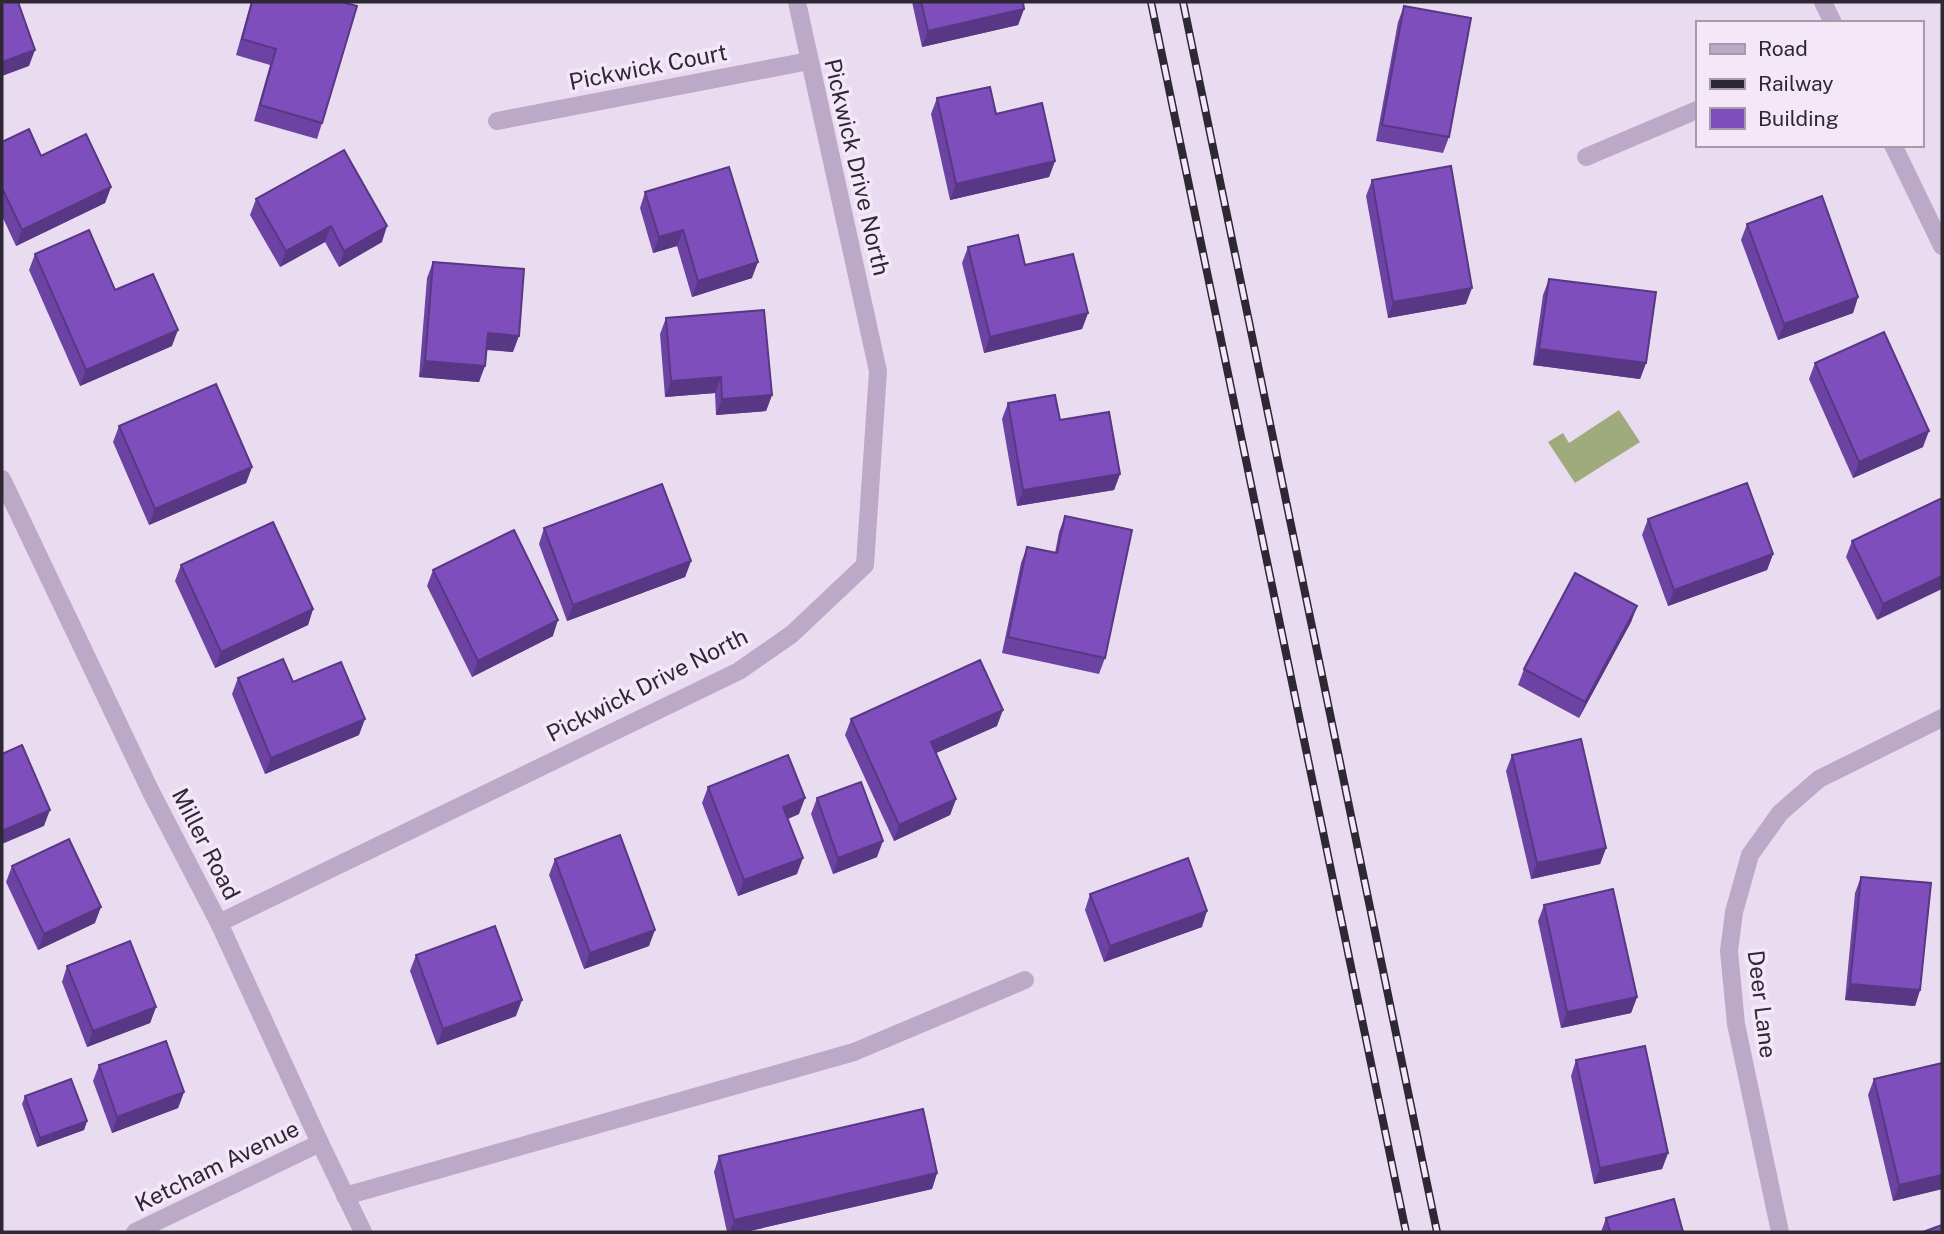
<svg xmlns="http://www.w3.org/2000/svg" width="1944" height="1234" viewBox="0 0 1944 1234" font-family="'Public Sans',sans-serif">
  <rect width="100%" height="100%" fill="#eadcf0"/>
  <polygon fill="#9faa7d" points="1619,410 1640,442 1575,483 1548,442 1563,433 1569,443"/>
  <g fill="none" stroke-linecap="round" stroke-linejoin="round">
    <polyline stroke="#bca9c7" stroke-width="18" points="345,1196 854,1052 1025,980"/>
    <g stroke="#bca9c7" stroke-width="18">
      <polyline points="1823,2 1833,23"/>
      <polyline points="497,121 809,61"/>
      <polyline points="1893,145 1942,246"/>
      <polyline points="1586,157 1697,110"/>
      <polyline points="2,479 151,792 219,923 320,1143 363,1232"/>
      <polyline points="219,923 739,671 792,634 865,565 878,371 797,2"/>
      <polyline points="135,1232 320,1143"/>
      <polyline points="1780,1232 1736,1024 1729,951 1734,912 1750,855 1780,813 1819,779 1942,718"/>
    </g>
    <g stroke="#2e2834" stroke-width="8">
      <g id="rail">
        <polyline points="1151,2 1406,1232"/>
        <polyline points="1183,2 1437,1232"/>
      </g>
    </g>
    <use href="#rail" stroke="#f4e8f8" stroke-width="5" stroke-dasharray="16" stroke-linecap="butt"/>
  </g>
  <g fill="#6c43a2">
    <polygon points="251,2 342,2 322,123 317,139 254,121 270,65 236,55"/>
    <polygon points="912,2 1023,2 1024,9 1018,25 922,47"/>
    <polygon points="1404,6 1449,137 1443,153 1376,141 1398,22"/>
    <polygon points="937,98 996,114 1055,161 1049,177 950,200 931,114"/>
    <polygon points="2,142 41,156 111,187 105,203 16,246 2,216"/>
    <polygon points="1372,180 1466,304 1388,318 1366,196"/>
    <polygon points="645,192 752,278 692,297 677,246 653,253 640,208"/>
    <polygon points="256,199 382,242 339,267 325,242 280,267 250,215"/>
    <polygon points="1747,224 1858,297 1853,313 1778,340 1741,240"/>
    <polygon points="968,247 1025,265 1088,313 1082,329 984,353 962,263"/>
    <polygon points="35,254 115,290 172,346 80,386 29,270"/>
    <polygon points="433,262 513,352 486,350 479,382 419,377 427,278"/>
    <polygon points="1549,279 1646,363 1640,379 1533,365 1543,295"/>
    <polygon points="666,318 772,395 766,411 716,415 715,393 665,397 660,334"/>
    <polygon points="1815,363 1923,447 1853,478 1809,379"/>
    <polygon points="1008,403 1060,420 1120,474 1114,490 1017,506 1002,419"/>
    <polygon points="119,426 252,467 246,483 149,525 113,442"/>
    <polygon points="1942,498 1877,620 1846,557 1852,541"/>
    <polygon points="1065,516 1105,658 1099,674 1002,653 1021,563 1027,547 1055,553 1059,532"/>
    <polygon points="1648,519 1773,554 1767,570 1668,606 1642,535"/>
    <polygon points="544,528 691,561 685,577 567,621 539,544"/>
    <polygon points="181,565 313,609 308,625 215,668 175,581"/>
    <polygon points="433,570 553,636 472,677 427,586"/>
    <polygon points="1637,606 1631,622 1579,718 1518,685 1524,669"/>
    <polygon points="238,678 293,682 359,735 265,774 232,694"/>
    <polygon points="851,719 997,726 936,753 956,799 950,815 894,841 845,735"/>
    <polygon points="1512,755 1606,848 1600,864 1531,879 1506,771"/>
    <polygon points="708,787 799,814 788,819 797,874 738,896 702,803"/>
    <polygon points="817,798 877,857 833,874 811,814"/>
    <polygon points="555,859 649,946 584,969 549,875"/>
    <polygon points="12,866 95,923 38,950 6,882"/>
    <polygon points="1861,877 1920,990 1915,1006 1845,1000 1855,893"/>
    <polygon points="1090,894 1202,927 1104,962 1085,910"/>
    <polygon points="1544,905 1637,997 1631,1013 1561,1028 1538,921"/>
    <polygon points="416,955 516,1016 437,1045 410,971"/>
    <polygon points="67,966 156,1007 150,1023 87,1047 62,982"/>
    <polygon points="1576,1060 1668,1153 1662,1169 1594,1184 1571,1076"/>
    <polygon points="1942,1063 1942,1189 1893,1201 1868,1095 1874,1079"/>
    <polygon points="99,1065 184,1092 178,1108 112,1133 93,1081"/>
    <polygon points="25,1096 87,1121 84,1130 37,1147 22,1104"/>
    <polygon points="719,1156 937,1173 932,1189 745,1232 727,1232 714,1172"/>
    <polygon points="1606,1218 1683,1232 1601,1232"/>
  </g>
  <g fill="#583784">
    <polygon points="1024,9 1018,25 922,47 928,31"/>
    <polygon points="35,50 29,66 2,76 2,62"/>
    <polygon points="1055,161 1049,177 950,200 956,184"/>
    <polygon points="111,187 105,203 16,246 22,230"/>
    <polygon points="331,226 325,242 280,267 286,251"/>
    <polygon points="387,226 382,242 339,267 344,251"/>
    <polygon points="683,230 677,246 653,253 659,237"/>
    <polygon points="758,262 752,278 692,297 698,281"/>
    <polygon points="1472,288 1466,304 1388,318 1393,302"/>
    <polygon points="1858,297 1853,313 1778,340 1784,324"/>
    <polygon points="1088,313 1082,329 984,353 990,337"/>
    <polygon points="178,330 172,346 80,386 86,370"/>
    <polygon points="488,333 519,336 513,352 482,349"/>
    <polygon points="1539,349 1646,363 1640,379 1533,365"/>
    <polygon points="425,361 485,366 479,382 419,377"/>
    <polygon points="721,377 715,393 665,397 671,381"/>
    <polygon points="772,395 766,411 716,415 722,399"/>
    <polygon points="1929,431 1923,447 1853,478 1859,462"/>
    <polygon points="252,467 246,483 149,525 155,509"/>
    <polygon points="1120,474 1114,490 1017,506 1023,490"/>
    <polygon points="1773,554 1767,570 1668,606 1674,590"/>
    <polygon points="691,561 685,577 567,621 573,605"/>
    <polygon points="1942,576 1942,589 1877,620 1883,604"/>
    <polygon points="1637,606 1631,622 1579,718 1585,702"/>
    <polygon points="313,609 308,625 215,668 221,652"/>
    <polygon points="558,620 553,636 472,677 478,661"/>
    <polygon points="1003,710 997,726 925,758 931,742"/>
    <polygon points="365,719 359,735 265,774 271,758"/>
    <polygon points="805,798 799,814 777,823 783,807"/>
    <polygon points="956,799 950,815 894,841 899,825"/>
    <polygon points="50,810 44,826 2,844 2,831"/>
    <polygon points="883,841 877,857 833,874 838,858"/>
    <polygon points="1606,848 1600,864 1531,879 1537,863"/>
    <polygon points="803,858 797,874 738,896 744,880"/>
    <polygon points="101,907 95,923 38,950 44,934"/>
    <polygon points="1207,911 1202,927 1104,962 1110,946"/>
    <polygon points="655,930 649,946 584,969 590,953"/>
    <polygon points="1850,984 1920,990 1915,1006 1845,1000"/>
    <polygon points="1637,997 1631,1013 1561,1028 1567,1012"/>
    <polygon points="522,1000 516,1016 437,1045 443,1029"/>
    <polygon points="156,1007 150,1023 87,1047 93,1031"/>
    <polygon points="184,1092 178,1108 112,1133 117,1117"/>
    <polygon points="87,1121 84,1130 37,1147 40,1138"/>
    <polygon points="1668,1153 1662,1169 1594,1184 1600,1168"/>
    <polygon points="937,1173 932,1189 745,1232 730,1232 734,1220"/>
    <polygon points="1942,1175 1942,1189 1893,1201 1899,1185"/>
  </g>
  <g fill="#7e4ebc" stroke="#583784" stroke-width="2">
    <polygon points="2,2 18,2 35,50 2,62"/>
    <polygon points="252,2 342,2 357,6 322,123 260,105 276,49 242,39"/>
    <polygon points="921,2 1023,2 1024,9 928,31"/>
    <polygon points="1404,6 1471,18 1449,137 1382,125"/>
    <polygon points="990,87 996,114 1042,103 1055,161 956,184 937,98"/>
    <polygon points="29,129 41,156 86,134 111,187 22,230 2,188 2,142"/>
    <polygon points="344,150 387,226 344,251 331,226 286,251 256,199"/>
    <polygon points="1451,166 1472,288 1393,302 1372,180"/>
    <polygon points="729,167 758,262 698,281 683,230 659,237 645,192"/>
    <polygon points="1822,196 1858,297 1784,324 1747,224"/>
    <polygon points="89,230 115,290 153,274 178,330 86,370 35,254"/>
    <polygon points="1018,235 1025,265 1073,254 1088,313 990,337 968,247"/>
    <polygon points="433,262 524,269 519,336 488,333 485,366 425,361"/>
    <polygon points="1549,279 1656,292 1646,363 1539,349"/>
    <polygon points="764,310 772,395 722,399 721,377 671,381 666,318"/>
    <polygon points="1884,332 1929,431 1859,462 1815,363"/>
    <polygon points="216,384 252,467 155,509 119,426"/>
    <polygon points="1055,395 1060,420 1109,412 1120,474 1023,490 1008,403"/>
    <polygon points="1747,483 1773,554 1674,590 1648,519"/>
    <polygon points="662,484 691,561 573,605 544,528"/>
    <polygon points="1942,498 1942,576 1883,604 1852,541"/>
    <polygon points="1065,516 1132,530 1105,658 1008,637 1027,547 1057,553"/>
    <polygon points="273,522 313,609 221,652 181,565"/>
    <polygon points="514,530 558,620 478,661 433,570"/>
    <polygon points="1575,573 1637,606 1585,702 1524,669"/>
    <polygon points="283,659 293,682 341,662 365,719 271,758 238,678"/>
    <polygon points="980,660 1003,710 931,742 956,799 899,825 851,719"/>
    <polygon points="1581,739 1606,848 1537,863 1512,755"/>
    <polygon points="22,745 50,810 2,831 2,754"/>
    <polygon points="788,755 805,798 783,807 803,858 744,880 708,787"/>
    <polygon points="861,782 883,841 838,858 817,798"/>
    <polygon points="620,835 655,930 590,953 555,859"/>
    <polygon points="69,839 101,907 44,934 12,866"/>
    <polygon points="1188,858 1207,911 1110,946 1090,894"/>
    <polygon points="1861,877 1931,883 1920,990 1850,984"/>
    <polygon points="1613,889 1637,997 1567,1012 1544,905"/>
    <polygon points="495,926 522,1000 443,1029 416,955"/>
    <polygon points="130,941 156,1007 93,1031 67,966"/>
    <polygon points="166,1041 184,1092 117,1117 99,1065"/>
    <polygon points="1645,1046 1668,1153 1600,1168 1576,1060"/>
    <polygon points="1942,1063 1942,1175 1899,1185 1874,1079"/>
    <polygon points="71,1079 87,1121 40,1138 25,1096"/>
    <polygon points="923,1109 937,1173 734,1220 719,1156"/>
    <polygon points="1674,1199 1683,1232 1610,1232 1606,1218"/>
    <polygon points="1942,1225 1942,1232 1923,1232"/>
  </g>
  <g text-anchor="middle" stroke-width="7" stroke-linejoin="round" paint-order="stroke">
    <g font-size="23" fill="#2e2834" stroke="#f4e8f8">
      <text transform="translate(648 67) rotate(-11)" y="8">Pickwick Court</text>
      <text transform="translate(857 167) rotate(77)" y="8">Pickwick Drive North</text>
      <text transform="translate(647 685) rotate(-27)" y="8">Pickwick Drive North</text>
      <text transform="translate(206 844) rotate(63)" y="8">Miller Road</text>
      <text transform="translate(1762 1004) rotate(83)" y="8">Deer Lane</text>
      <text transform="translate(217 1166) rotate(-26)" y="8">Ketcham Avenue</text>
    </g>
  </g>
  <rect width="1944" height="1234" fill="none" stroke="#2e2834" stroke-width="7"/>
  <rect x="1696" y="21" width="228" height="126" fill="#f4e8f8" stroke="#a59baa" stroke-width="2"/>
  <rect x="1710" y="44" width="35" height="10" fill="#bca9c7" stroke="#a59baa" stroke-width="2"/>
  <text x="1758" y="56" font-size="21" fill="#2e2834">Road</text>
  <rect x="1710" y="79" width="35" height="10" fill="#2e2834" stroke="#a59baa" stroke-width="2"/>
  <text x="1758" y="91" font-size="21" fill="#2e2834">Railway</text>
  <rect x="1710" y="108" width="35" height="21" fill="#7e4ebc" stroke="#a59baa" stroke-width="2"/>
  <text x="1758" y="126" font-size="21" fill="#2e2834">Building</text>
</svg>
